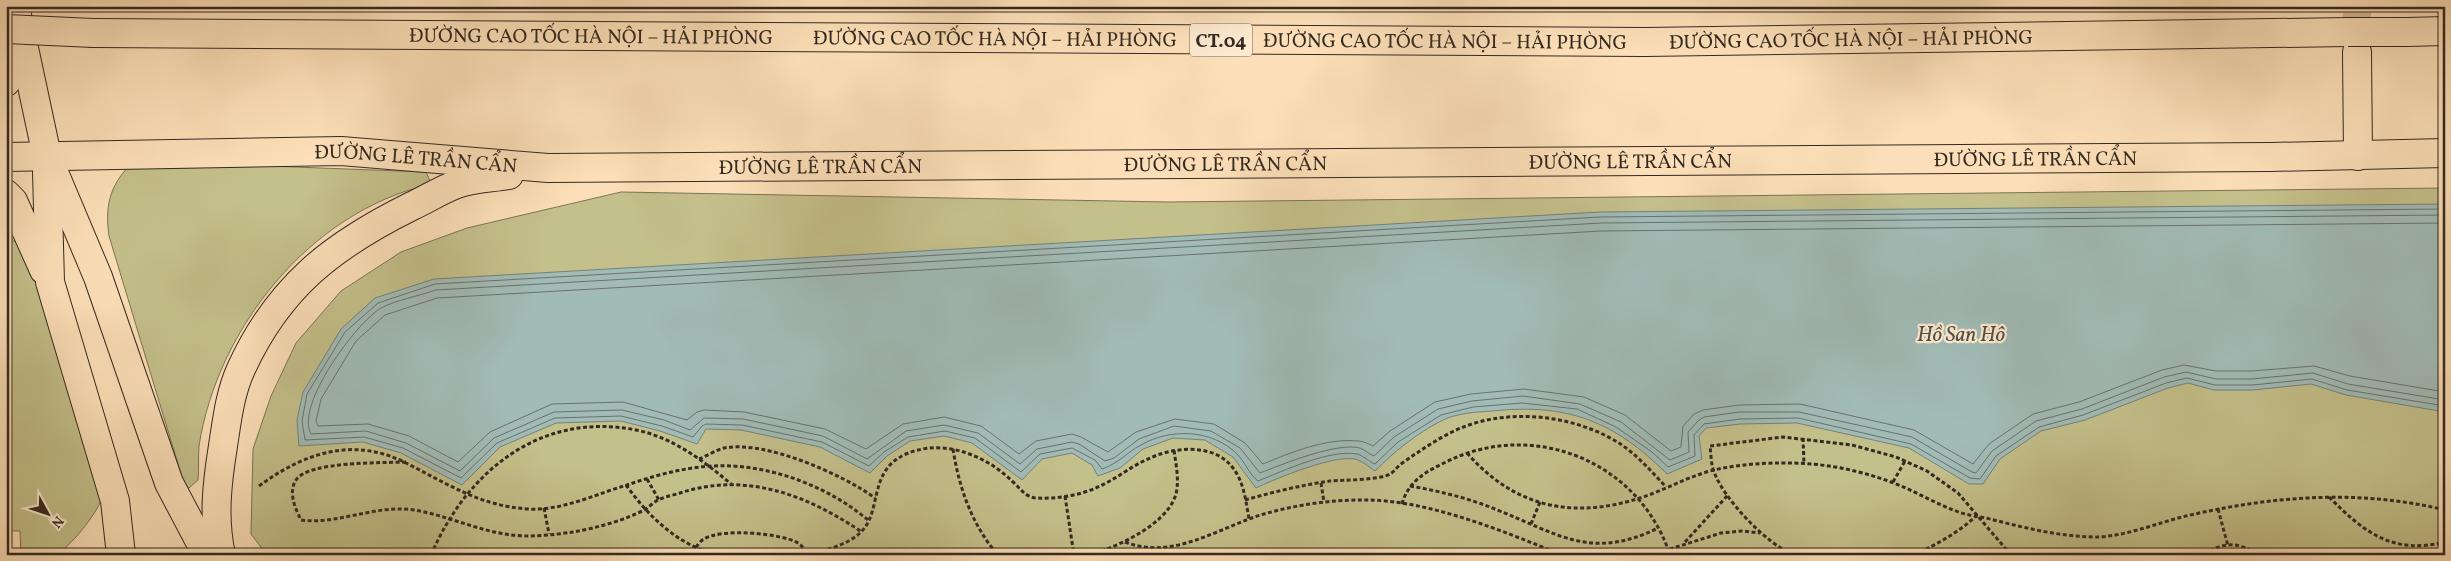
<svg xmlns="http://www.w3.org/2000/svg" width="2451" height="561" viewBox="0 0 2451 561" font-family="Vollkorn,serif">
  <rect width="100%" height="100%" fill="#fcdfb8"/>
  <filter id="stains"><feTurbulence type="fractalNoise" baseFrequency=".004" numOctaves="4"/><feColorMatrix values="0 0 0 0 .2 0 0 0 0 .09 0 0 0 0 .02 0 0 0 .5 -.17"/></filter>
  <radialGradient id="worn" r=".72"><stop offset=".6" stop-color="#630" stop-opacity="0"/><stop offset="1" stop-color="#630" stop-opacity=".3"/></radialGradient>
  <g fill="#c4c08b" stroke="#7c7456">
    <path d="M189,163L426,172L430,181L428,185C310,212 217,329 199,446C198,457 199,469 198,480L189,488L185,487L109,236C105,208 109,187 129,166Z"/>
    <polygon points="2445,188 2445,555 267,555 251,534 253,449 271,396 296,343 341,291 401,252 467,228 621,192 1169,202"/>
    <path d="M6,226L13,241H27L102,498C98,512 68,551 54,555C44,557 31,555 21,555L20,531H6Z"/>
  </g>
  <path fill="#a1bbb6" stroke="#75817a" d="M2445,204V412L2346,395L2311,384L2253,390H2214L2188,383L2168,388L2085,420L2041,431L2000,459L1983,484H1969L1909,448L1797,423L1740,424L1706,428L1699,436L1702,459L1667,474C1614,421 1567,403 1493,411C1477,412 1456,413 1441,421C1416,434 1395,451 1375,471C1370,468 1364,462 1358,460C1339,452 1275,479 1256,488L1233,457L1205,440L1173,438L1143,449L1120,468L1098,476L1092,465L1072,453L1042,459L1022,480L972,443L944,436L910,441L887,456L870,473L820,447L741,430L706,429L697,444L660,431L621,421L556,423L500,447L462,485L401,453L363,442L299,446L297,420L303,392L341,329L375,298L434,279L1600,212Z"/>
  <g fill="none" stroke-linecap="round" stroke-linejoin="round">
    <g stroke="#6a726c" stroke-width="1">
      <path d="M2445,209L1600,217L435,284L378,303L345,332L307,394L302,421L305,440L364,437L403,448L461,478L497,443L555,418L621,416L662,426L693,437L702,426L706,424L742,425L822,442L869,466L884,452L908,437L945,431L975,438L1021,472L1040,454L1072,448L1095,460L1102,469C1119,463 1126,453 1141,445C1170,428 1212,429 1237,454C1245,462 1249,474 1258,481C1283,471 1330,449 1357,454C1363,455 1369,462 1375,464L1398,442L1441,415L1473,407L1522,403L1577,409L1616,427L1652,452L1668,467L1695,456L1694,435L1704,424L1740,419L1798,418L1911,444L1970,478L1980,479L1996,456L2039,427L2083,415L2166,383L2187,378L2215,385H2253L2312,379L2347,390L2445,406"/>
      <path d="M2445,215L1601,223L436,290C419,296 396,300 381,308C356,323 295,405 311,434L366,431L406,443L460,471L494,438L554,412L622,410L664,420L690,430L704,418L743,419L823,436L867,459L906,431L944,425L978,433L1020,464L1037,449L1072,442L1079,444L1105,461L1114,458L1139,439L1174,426L1211,431L1240,448L1260,473C1283,464 1337,442 1360,448C1365,450 1369,454 1374,456L1394,437L1438,409L1472,401L1523,396L1580,404L1621,422L1670,460L1689,452L1688,432L1698,421L1704,417L1739,412H1799L1912,437L1972,472L1976,473L1992,451L2036,421L2082,409L2164,377L2186,372L2216,379H2252L2313,373L2348,384L2445,400"/>
      <path d="M2445,223L1601,231L437,298L385,315L356,341L321,399L316,421L318,426L368,424L409,436L458,462L490,432L552,404L623,402L687,420L697,412L704,410L744,412L825,429L866,449L903,424L944,417L981,426L1019,454L1036,441L1072,434L1081,437L1108,452L1136,432L1175,419L1214,424L1245,443L1263,464C1292,452 1326,438 1358,441C1364,441 1368,444 1373,446L1390,431L1435,402L1471,394L1524,389L1584,397L1625,415L1671,451L1681,447L1683,426L1694,414L1703,410L1739,405L1800,404L1914,430L1973,464L1989,444L2033,414L2079,402L2162,370L2184,365L2216,371H2252L2314,366L2350,376L2445,392"/>
    </g>
    <polyline stroke="#d4bb9a" stroke-width="28" stroke-dasharray="28 14" stroke-linecap="butt" points="2357,6 2357,52"/>
    <g stroke="#342921" stroke-width="30">
      <g id="major">
        <polyline points="15,6 47,156 98,277 169,483 207,555"/>
        <polyline points="2357,52 2358,156"/>
        <polyline points="6,82 24,56"/>
        <path id="s1" d="M6,157L341,151L548,168L2271,157L2445,153"/>
        <polyline points="47,172 50,282 115,501 121,555"/>
        <polyline points="6,194 13,201 44,270"/>
        <path d="M221,555C213,518 217,483 223,446C227,420 230,393 241,369C279,286 333,245 412,206C427,199 441,190 457,184C472,178 492,178 509,175"/>
      </g>
    </g>
    <g stroke="#342921" stroke-width="30">
      <g id="highway">
        <polyline points="2407,32 2445,31"/>
        <path id="s2" d="M93,33L1645,42L2348,32"/>
      </g>
    </g>
    <g stroke="#342921" stroke-width="3" stroke-dasharray="4 2.5" stroke-linecap="butt">
      <polyline points="1803,438 1804,464"/>
      <path d="M953,449C959,488 972,525 998,555"/>
      <path d="M1467,453C1515,508 1574,520 1643,497C1667,489 1689,476 1714,470C1736,465 1759,463 1780,463C1818,462 1856,469 1891,482C1913,490 1934,503 1956,511C1965,515 1976,516 1986,518C2022,527 2059,537 2097,537C2127,536 2157,523 2186,516C2272,496 2359,489 2445,510"/>
      <path d="M699,459C707,456 716,450 724,448C765,440 842,474 875,498"/>
      <path d="M406,462C384,463 308,461 296,480C288,492 295,508 301,520C338,525 376,504 414,510C445,515 474,529 505,534C527,538 552,535 573,532C596,528 626,520 646,509C650,506 654,502 658,500C666,496 675,495 683,492C749,472 808,496 862,532"/>
      <polyline points="647,479 659,500"/>
      <polyline points="1893,482 1905,461"/>
      <polyline points="1321,483 1324,502"/>
      <path d="M626,485C649,517 678,545 717,555"/>
      <path d="M259,486C304,453 353,436 406,463C448,484 480,506 528,509C562,511 596,494 627,485C650,477 675,470 700,467C759,460 824,483 868,520"/>
      <path d="M1410,486C1439,491 1468,498 1495,509C1558,534 1591,561 1658,528"/>
      <polyline points="1065,496 1074,555"/>
      <path d="M2329,497C2364,532 2392,555 2445,542"/>
      <path d="M1245,500C1273,492 1302,485 1330,481C1343,480 1380,480 1390,474C1394,472 1397,467 1401,464C1418,452 1434,441 1452,432C1504,406 1575,414 1622,445C1639,457 1652,472 1666,487"/>
      <path d="M1402,504C1408,482 1425,472 1444,463C1531,418 1639,460 1670,555"/>
      <polyline points="544,508 549,534"/>
      <polyline points="2218,509 2228,546"/>
      <polyline points="1531,524 1540,502"/>
      <path d="M1125,542C1174,561 1219,527 1264,514C1295,505 1329,500 1362,500C1426,499 1503,531 1562,555"/>
      <polyline points="1685,542 1728,495"/>
      <path d="M696,547C698,545 701,540 704,539C721,528 781,533 798,543C802,545 805,551 808,555"/>
      <path d="M431,555C467,471 541,411 636,430C672,437 704,461 731,484"/>
      <path d="M809,555C826,550 847,545 860,533C883,512 867,471 906,454C943,438 986,455 1013,482C1021,489 1026,498 1037,498C1058,499 1082,495 1100,486C1116,479 1130,467 1146,460C1171,447 1214,442 1233,468C1244,482 1246,502 1249,519"/>
      <path d="M1089,555C1117,547 1164,526 1175,497C1180,483 1176,465 1174,450"/>
      <polyline points="1651,555 1721,533 1742,531 1760,533"/>
      <path d="M1793,555C1766,543 1722,498 1713,469C1711,462 1711,454 1710,446L1783,437L1852,445L1896,457L1927,471L1958,493L2011,555"/>
      <path d="M1914,555C1937,544 1958,533 1976,516"/>
      <path d="M2205,555C2221,541 2242,542 2257,555"/>
    </g>
    <use href="#major" stroke="#fcdfb8" stroke-width="28"/>
    <use href="#highway" stroke="#fcdfb8" stroke-width="28"/>
    <g stroke="#342921" stroke-width="30" stroke-linecap="butt">
      <g id="highway-bridge">
        <polyline points="6,29 93,33"/>
        <polyline points="2348,32 2407,32"/>
      </g>
    </g>
    <use href="#highway-bridge" stroke="#fcdfb8" stroke-width="28"/>
  </g>
  <g text-anchor="middle" stroke-width="4.5" stroke-linejoin="round" paint-order="stroke">
    <rect fill="#fdead1" stroke="#706356" stroke-width="1" x="1190" y="23.5" width="62" height="33" rx="4"/>
    <g font-size="19" font-weight="bold" fill="#342921">
      <text x="1221" y="47">CT.04</text>
    </g>
    <g font-size="20" fill="#342921" stroke="#fdead1">
      <text dy="7" stroke="none"><textPath href="#s2" startOffset="498">ĐƯỜNG CAO TỐC HÀ NỘI – HẢI PHÒNG</textPath></text>
      <text dy="7" stroke="none"><textPath href="#s2" startOffset="902">ĐƯỜNG CAO TỐC HÀ NỘI – HẢI PHÒNG</textPath></text>
      <text dy="7" stroke="none"><textPath href="#s2" startOffset="1758">ĐƯỜNG CAO TỐC HÀ NỘI – HẢI PHÒNG</textPath></text>
      <text dy="7" stroke="none"><textPath href="#s2" startOffset="1352">ĐƯỜNG CAO TỐC HÀ NỘI – HẢI PHÒNG</textPath></text>
      <text dy="7" stroke="none"><textPath href="#s1" startOffset="410">ĐƯỜNG LÊ TRẦN CẨN</textPath></text>
      <text dy="7" stroke="none"><textPath href="#s1" startOffset="2030">ĐƯỜNG LÊ TRẦN CẨN</textPath></text>
      <text dy="7" stroke="none"><textPath href="#s1" startOffset="1625">ĐƯỜNG LÊ TRẦN CẨN</textPath></text>
      <text dy="7" stroke="none"><textPath href="#s1" startOffset="1220">ĐƯỜNG LÊ TRẦN CẨN</textPath></text>
      <text dy="7" stroke="none"><textPath href="#s1" startOffset="815">ĐƯỜNG LÊ TRẦN CẨN</textPath></text>
    </g>
    <g font-size="21" font-style="italic" fill="#4f4e46" stroke="#fdead1">
      <text x="1961" y="341">Hồ San Hô</text>
    </g>
  </g>
  <rect width="2451" height="561" fill="none" stroke="#fcdfb8" stroke-width="25"/>
  <rect x="8" y="8" width="2436" height="546" fill="none" stroke="#342921" stroke-width="2.5"/>
  <rect x="12" y="12" width="2426" height="536" fill="none" stroke="#342921"/>
  <g transform="translate(48 514) rotate(130)" stroke="#fdead1" stroke-width="4" paint-order="stroke">
  <path d="M0-4L9 19L0 12L-9 19Z" fill="#342921"/>
  <text y="-8" font-size="14" font-weight="bold" text-anchor="middle" fill="#342921">N</text>
  </g>
  <rect width="100%" height="100%" filter="url(#stains)"/>
  <rect width="100%" height="100%" fill="url(#worn)"/>
</svg>
